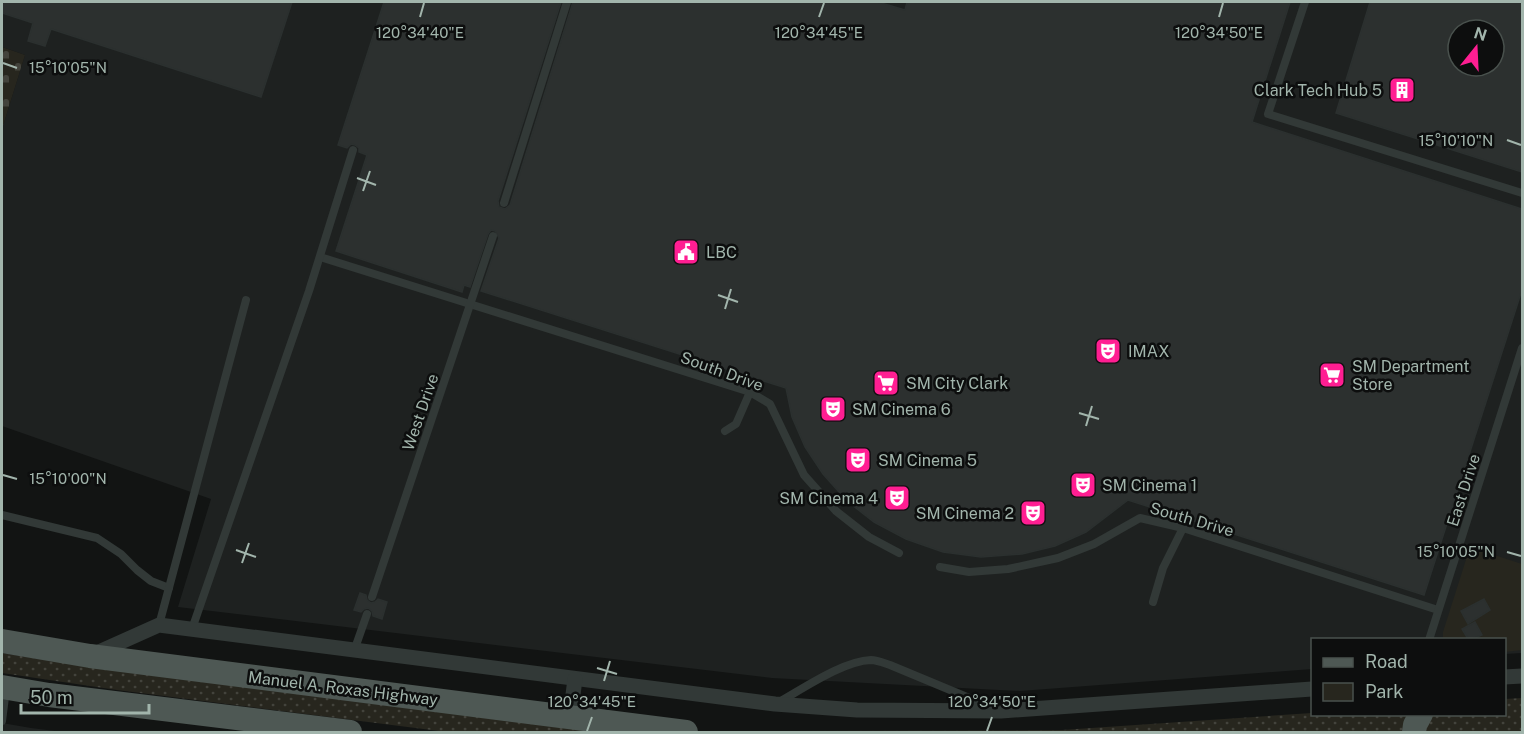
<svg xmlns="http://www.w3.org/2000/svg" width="1524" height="734" viewBox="0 0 1524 734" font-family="'Public Sans',sans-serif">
  <defs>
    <pattern id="grass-dots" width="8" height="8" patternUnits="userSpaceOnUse" patternTransform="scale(1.5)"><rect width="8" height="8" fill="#27261e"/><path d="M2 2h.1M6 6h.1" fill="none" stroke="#43433c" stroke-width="1.8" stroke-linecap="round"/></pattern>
    <pattern id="cemetery-stones" width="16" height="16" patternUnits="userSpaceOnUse" patternTransform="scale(1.5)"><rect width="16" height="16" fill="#27261e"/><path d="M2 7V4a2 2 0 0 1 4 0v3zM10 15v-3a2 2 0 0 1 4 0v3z" fill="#43433c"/></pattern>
  </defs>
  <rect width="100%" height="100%" fill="#121413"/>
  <g fill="#1e2120" fill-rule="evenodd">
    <path d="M2,2H1522V653L1505,654L1504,640H1312V669L1020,691L772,678L178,607L211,499L2,426V129L25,55L2,47ZM1458,30H1494V66H1458Z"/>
    <polygon points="2,723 31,728 63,732 2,732"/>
  </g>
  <g fill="url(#grass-dots)">
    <polygon points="2,653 60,662 616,732 447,732 117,690 2,673"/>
    <polygon points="1522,698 1522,732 807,732 793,731 1062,730 1312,713 1504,714 1505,699"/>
  </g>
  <polygon fill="url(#cemetery-stones)" points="2,47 25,55 2,129"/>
  <polygon fill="#27261e" points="1470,547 1522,564 1522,650 1505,652 1504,640 1443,639 1443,632"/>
  <g fill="#2c302f" stroke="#2b302f" stroke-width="1.5" fill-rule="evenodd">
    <polygon points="2,2 292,2 261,97 51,29 45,46 28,41 33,23 2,13"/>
    <polygon points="384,2 561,2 498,201 499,207 505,209 510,205 573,2 878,2 905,10 907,2 1290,2 1252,122 1522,209 1522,290 1424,595 1128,500 1086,532 1055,546 1022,554 981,557 943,552 906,539 874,522 847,501 823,474 805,447 792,417 786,388 481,291 499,238 495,231 491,230 488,234 470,287 464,285 462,292 336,251 367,155 359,152 359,148 355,145 351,144 347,148 338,145"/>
    <path d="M1370,2H1522V172L1336,113ZM1458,30H1494V66H1458Z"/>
    <polygon points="360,593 366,595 367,600 371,603 375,602 378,599 387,602 382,619 373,616 372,611 368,608 364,609 361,612 354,610"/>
    <polygon points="1484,599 1490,610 1468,624 1461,611"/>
    <polygon points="1475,622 1482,635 1473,639 1468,639 1462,629"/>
  </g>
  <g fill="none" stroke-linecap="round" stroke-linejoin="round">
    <g stroke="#323937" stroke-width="8">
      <polyline points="1305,2 1268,114 1522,193"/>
      <polyline points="504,203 567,2"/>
      <polyline points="320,257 750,392 770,404 804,475 836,511 869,537 899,553"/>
      <polyline points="725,431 736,424 750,392"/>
      <polyline points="2,515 97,538 121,554 137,570 151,581 169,588"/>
      <polyline points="940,567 969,572 1008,569 1058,558 1094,544 1140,518 1183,528 1438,610"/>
      <polyline points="372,597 493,236"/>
      <polyline points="1153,602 1163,568 1183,528"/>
      <polyline points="159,625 246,300"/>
      <polyline points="192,629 309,291 353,150"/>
      <polyline points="1429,640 1522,348"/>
      <polyline points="354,651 367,614"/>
      <path d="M779,702C804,688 843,661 871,660C877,660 884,663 890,665L991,707"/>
      <polyline points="2,721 6,689"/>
    </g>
    <g stroke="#323937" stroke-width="15">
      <polyline points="92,655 159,625 775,704 857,710 1001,711 1312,689"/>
      <polyline points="1504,677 1522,676"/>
      <polyline points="570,718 575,679"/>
    </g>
    <g stroke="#4e5854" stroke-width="24">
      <polyline points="2,641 90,656 686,732"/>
      <polyline points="2,687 49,695 350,732"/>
      <polyline points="1414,732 1415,725 1421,714"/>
    </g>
  </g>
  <path fill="none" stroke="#a2b5ac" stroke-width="2" d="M420,17L424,3M819,17L824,3M1219,17L1223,3M3,63L17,68M1507,140L1521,145M357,178L376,185M363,191L370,171M718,295L738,302M725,309L731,289M1079,413L1099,419M1086,426L1092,406M3,475L17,479M236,550L256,557M1507,552L1521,556M242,563L249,543M597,668L617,674M604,681L610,661M587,731L592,717M987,731L992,717"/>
  <defs>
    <g id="building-square" transform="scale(1.35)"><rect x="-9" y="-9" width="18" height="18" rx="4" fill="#ff1e92" stroke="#0d0e0e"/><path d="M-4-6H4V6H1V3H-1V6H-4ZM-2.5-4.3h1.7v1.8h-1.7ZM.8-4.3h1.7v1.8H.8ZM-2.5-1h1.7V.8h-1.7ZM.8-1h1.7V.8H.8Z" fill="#fff"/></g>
    <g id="civic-square" transform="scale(1.35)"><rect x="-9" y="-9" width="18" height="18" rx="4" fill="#ff1e92" stroke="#0d0e0e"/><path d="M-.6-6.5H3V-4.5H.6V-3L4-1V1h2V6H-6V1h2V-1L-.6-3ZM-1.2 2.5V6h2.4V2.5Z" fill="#fff"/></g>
    <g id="theatre-square" transform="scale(1.35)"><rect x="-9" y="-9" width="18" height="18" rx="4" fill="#ff1e92" stroke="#0d0e0e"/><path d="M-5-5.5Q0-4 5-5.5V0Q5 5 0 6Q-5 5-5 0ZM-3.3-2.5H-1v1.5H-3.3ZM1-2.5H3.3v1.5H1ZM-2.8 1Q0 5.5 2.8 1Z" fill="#fff"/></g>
    <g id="supermarket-square" transform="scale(1.35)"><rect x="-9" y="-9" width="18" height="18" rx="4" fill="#ff1e92" stroke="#0d0e0e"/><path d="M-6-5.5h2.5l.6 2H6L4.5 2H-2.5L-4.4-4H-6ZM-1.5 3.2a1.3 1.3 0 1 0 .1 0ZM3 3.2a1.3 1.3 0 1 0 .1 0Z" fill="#fff"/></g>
  </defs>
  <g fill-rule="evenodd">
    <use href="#building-square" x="1402" y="90"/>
    <use href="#civic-square" x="686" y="252"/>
    <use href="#theatre-square" x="1108" y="351"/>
    <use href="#supermarket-square" x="1332" y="375"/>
    <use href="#supermarket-square" x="886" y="383"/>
    <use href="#theatre-square" x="833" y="409"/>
    <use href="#theatre-square" x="858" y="460"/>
    <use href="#theatre-square" x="1083" y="485"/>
    <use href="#theatre-square" x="897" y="498"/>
    <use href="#theatre-square" x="1033" y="513"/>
  </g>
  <g text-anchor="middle" stroke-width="5" stroke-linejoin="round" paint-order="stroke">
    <g font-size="16" fill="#a2b5ac" stroke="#0d0e0e" text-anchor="start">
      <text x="1382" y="96" text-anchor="end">Clark Tech Hub 5</text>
      <text x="706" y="258">LBC</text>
      <text x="1128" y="357">IMAX</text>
      <text x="1352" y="372">SM Department<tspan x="1352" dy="18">Store</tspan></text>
      <text x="906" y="389">SM City Clark</text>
      <text x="852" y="415">SM Cinema 6</text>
      <text x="878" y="466">SM Cinema 5</text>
      <text x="1102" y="491">SM Cinema 1</text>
      <text x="878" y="504" text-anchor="end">SM Cinema 4</text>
      <text x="1014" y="519" text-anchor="end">SM Cinema 2</text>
    </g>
    <g font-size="16" fill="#a2b5ac" stroke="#0d0e0e">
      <text transform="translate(722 371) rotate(20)" y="6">South Drive</text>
      <text transform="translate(420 412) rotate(-71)" y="6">West Drive</text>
      <text transform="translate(1463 490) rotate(-72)" y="6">East Drive</text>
      <text transform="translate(1192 519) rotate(16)" y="6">South Drive</text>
      <text transform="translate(343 688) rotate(7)" y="6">Manuel A. Roxas Highway</text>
    </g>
  </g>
  <g font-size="15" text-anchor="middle" fill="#a2b5ac" stroke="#0d0e0e" stroke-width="5" stroke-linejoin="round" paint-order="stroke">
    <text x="420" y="38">120°34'40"E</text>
    <text x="819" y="38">120°34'45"E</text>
    <text x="1219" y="38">120°34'50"E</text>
    <text x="68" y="73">15°10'05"N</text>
    <text x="1456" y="146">15°10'10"N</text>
    <text x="68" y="484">15°10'00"N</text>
    <text x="1456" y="557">15°10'05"N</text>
    <text x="592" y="707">120°34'45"E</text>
    <text x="992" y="707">120°34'50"E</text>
  </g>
  <rect width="1524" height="734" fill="none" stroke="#a2b5ac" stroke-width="6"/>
  <rect x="1311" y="638" width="195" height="78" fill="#0d0e0e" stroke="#49514d" stroke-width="1.5"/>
  <rect x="1323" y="658" width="30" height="9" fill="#4e5854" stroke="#49514d" stroke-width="1.5"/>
  <text x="1365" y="668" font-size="18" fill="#a2b5ac">Road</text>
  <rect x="1323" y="683" width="30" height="18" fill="#27261e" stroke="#49514d" stroke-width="1.5"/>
  <text x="1365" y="698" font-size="18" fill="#a2b5ac">Park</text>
  <g transform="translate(1476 48) rotate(18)"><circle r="28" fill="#0d0e0e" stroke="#49514d" stroke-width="1.5"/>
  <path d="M0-4.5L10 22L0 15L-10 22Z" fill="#ff1e92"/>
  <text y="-9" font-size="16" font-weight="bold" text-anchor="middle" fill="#a2b5ac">N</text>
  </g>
  <path d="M21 704v9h128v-9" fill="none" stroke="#a2b5ac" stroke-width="3"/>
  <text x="30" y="704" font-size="18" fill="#a2b5ac" stroke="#0d0e0e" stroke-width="4.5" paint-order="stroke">50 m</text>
</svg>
